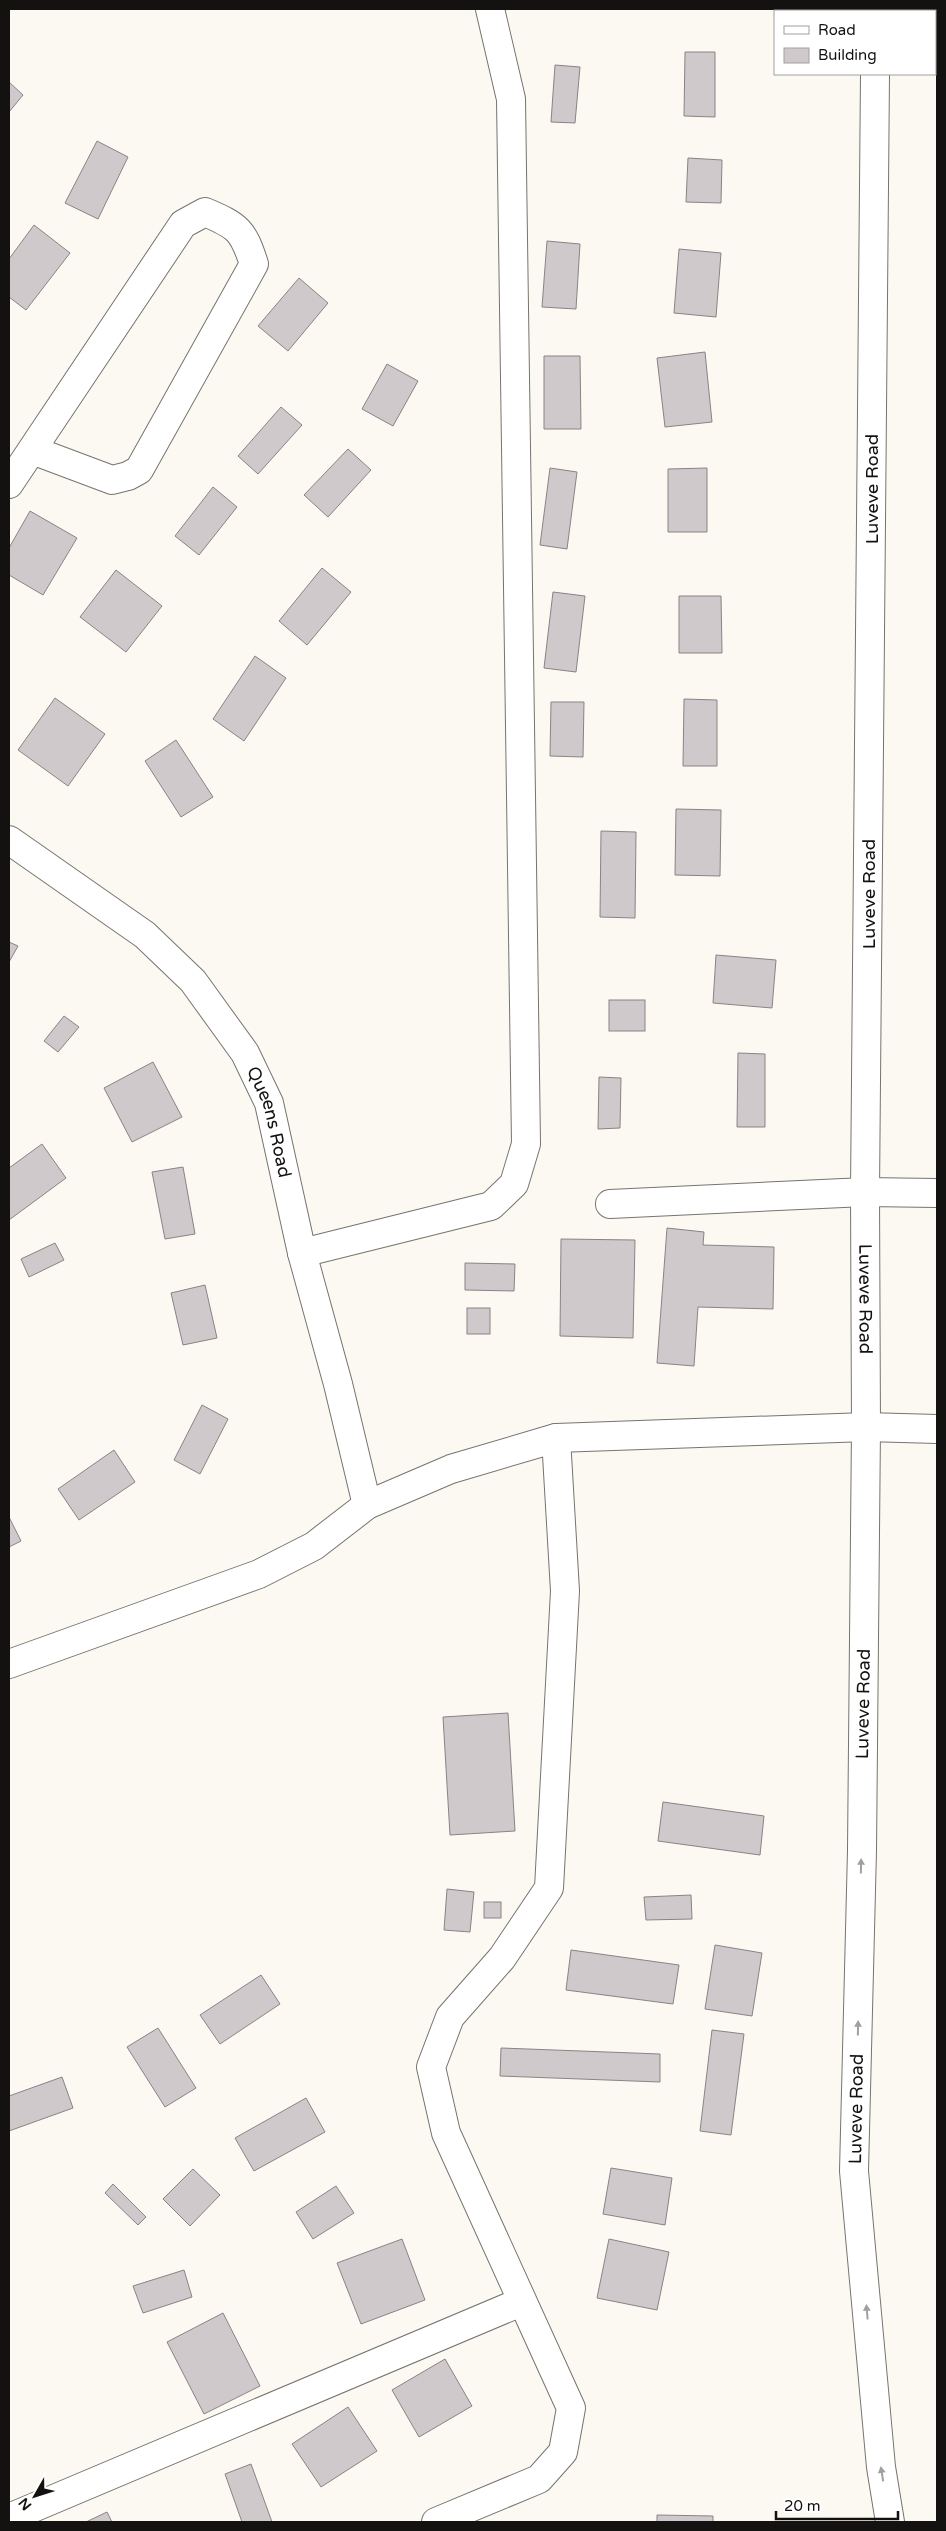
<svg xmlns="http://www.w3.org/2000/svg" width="946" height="2531" viewBox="0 0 946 2531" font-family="'Varela Round',sans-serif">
  <rect width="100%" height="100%" fill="#fbf9f2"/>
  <g fill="#d0c9cc" stroke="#8a8386">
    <polygon points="685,52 715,52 715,117 684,116"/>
    <polygon points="555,65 580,67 575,123 551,122"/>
    <polygon points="9,82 23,95 9,112"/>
    <polygon points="97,141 128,157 98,219 65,203"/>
    <polygon points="688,158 722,160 721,203 686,202"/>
    <polygon points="34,225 70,253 26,310 9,297 9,259"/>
    <polygon points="547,241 580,244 576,309 542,307"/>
    <polygon points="679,249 721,253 716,317 674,313"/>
    <polygon points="299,278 328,303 288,351 258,326"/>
    <polygon points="705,352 712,422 665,427 657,358"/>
    <polygon points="544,356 580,356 581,429 544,429"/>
    <polygon points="387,364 418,381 393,426 362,409"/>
    <polygon points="281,407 302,425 258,474 238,456"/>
    <polygon points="348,449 371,470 328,517 304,495"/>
    <polygon points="550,468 577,472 567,549 540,545"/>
    <polygon points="707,468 707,532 668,532 668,469"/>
    <polygon points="213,487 237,507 199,555 175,536"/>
    <polygon points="30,511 77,538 43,595 9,575 9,548"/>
    <polygon points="322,568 351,592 307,645 279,621"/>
    <polygon points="116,570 162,606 126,652 80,617"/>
    <polygon points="553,592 585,596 576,672 544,668"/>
    <polygon points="679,596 721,596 722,653 679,653"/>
    <polygon points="255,656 286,678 244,741 213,719"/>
    <polygon points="55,698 105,734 68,786 18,750"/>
    <polygon points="684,699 717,700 717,766 683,766"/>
    <polygon points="551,702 584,702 583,757 550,756"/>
    <polygon points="176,740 213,797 181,817 145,761"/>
    <polygon points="676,809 721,810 720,876 675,875"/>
    <polygon points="601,831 636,832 635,918 600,917"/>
    <polygon points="9,942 18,946 9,962"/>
    <polygon points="716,955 776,960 772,1008 713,1003"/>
    <rect x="609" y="1000" width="36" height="31"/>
    <polygon points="64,1016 79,1027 58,1052 44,1041"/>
    <polygon points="738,1053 765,1054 765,1127 737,1127"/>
    <polygon points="153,1062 182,1117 132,1142 104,1088"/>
    <polygon points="599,1077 621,1078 620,1128 598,1129"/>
    <polygon points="42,1144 66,1178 9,1220 9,1168"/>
    <polygon points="183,1167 195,1234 165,1239 152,1172"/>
    <polygon points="667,1228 704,1232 703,1245 774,1247 773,1309 698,1307 694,1366 657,1363"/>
    <polygon points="561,1239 635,1240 633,1338 560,1336"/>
    <polygon points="55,1243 64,1260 29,1277 21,1259"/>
    <polygon points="465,1263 515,1264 514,1291 465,1290"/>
    <polygon points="205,1285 217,1338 183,1345 171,1293"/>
    <rect x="467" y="1308" width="23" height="26"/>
    <polygon points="202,1405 228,1419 200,1474 174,1460"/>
    <polygon points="114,1450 135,1482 79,1520 58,1489"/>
    <polygon points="9,1517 21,1541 9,1547"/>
    <polygon points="508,1713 515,1831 450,1835 443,1717"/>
    <polygon points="663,1802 764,1816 760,1855 658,1841"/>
    <polygon points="447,1889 474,1892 470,1932 444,1930"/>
    <polygon points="691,1895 692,1919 646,1920 644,1897"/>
    <rect x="484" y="1902" width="17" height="16"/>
    <polygon points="715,1945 762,1953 752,2016 705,2009"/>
    <polygon points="571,1950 679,1965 673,2004 566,1990"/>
    <polygon points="261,1975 280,2004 220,2044 200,2015"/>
    <polygon points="158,2028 196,2088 165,2107 127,2047"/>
    <polygon points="712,2030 744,2034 731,2135 700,2131"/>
    <polygon points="501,2048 660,2054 660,2082 500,2076"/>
    <polygon points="62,2077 73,2108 9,2131 9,2096"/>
    <polygon points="306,2098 325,2132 254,2171 235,2138"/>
    <polygon points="611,2168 672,2178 665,2225 603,2214"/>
    <polygon points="193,2169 220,2195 190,2226 163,2199"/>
    <polygon points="113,2184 146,2217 138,2225 105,2193"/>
    <polygon points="336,2186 354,2213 313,2239 296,2212"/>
    <polygon points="402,2239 425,2300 361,2324 337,2263"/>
    <polygon points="609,2239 669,2252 657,2310 597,2298"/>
    <polygon points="184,2270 192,2297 143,2313 133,2286"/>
    <polygon points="223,2313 260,2386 204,2414 167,2342"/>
    <polygon points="445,2359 472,2406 419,2437 392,2390"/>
    <polygon points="348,2407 377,2451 321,2487 292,2444"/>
    <polygon points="251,2464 272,2522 242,2522 225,2474"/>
    <polygon points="107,2512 112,2522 86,2522"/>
    <polygon points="657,2515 713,2516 713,2522 657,2522"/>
  </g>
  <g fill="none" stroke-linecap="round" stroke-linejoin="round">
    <g stroke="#76746e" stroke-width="30">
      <g id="minor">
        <path d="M9,484L183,224L205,212C238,226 243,230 254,264L139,470L128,476L112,480L32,450"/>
        <path id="s1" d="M9,840L145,935L193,981L245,1053L269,1103L302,1253L338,1384L367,1505"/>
        <polyline points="610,1204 865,1192 937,1193"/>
        <polyline points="302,1253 491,1206 514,1184 526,1144 511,99 490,9"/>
        <polyline points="9,1664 259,1574 314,1546 367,1505 451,1469 556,1438 866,1427 937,1429"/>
        <polyline points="9,2518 521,2302"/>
        <polyline points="436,2522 539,2479 563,2452 571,2408 446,2133 431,2067 450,2017 502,1958 549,1888 565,1591 556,1438"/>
      </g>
    </g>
    <g stroke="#76746e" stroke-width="30">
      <g id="tertiary">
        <polyline points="876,11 876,9"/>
        <path id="s2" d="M875,74L865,1192L866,1427L862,1850L854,2171L881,2467L890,2522"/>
      </g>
    </g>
    <use href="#minor" stroke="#fff" stroke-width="28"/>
    <use href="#tertiary" stroke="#fff" stroke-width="28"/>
  </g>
  <defs><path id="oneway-solid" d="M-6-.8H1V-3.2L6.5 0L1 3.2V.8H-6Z" transform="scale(1.25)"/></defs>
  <g fill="#a1a09f">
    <use href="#oneway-solid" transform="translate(861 1866) rotate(-89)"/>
    <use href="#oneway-solid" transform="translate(858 2028) rotate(-89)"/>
    <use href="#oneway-solid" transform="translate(867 2312) rotate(-95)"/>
    <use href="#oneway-solid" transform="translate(882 2474) rotate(-99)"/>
  </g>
  <g text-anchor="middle" stroke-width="4" stroke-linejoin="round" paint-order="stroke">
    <g font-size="18" fill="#131210" stroke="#fff">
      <text transform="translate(872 489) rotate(-90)" y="6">Luveve Road</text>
      <text transform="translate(869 894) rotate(-90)" y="6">Luveve Road</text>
      <text dy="6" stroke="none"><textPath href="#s1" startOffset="395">Queens Road</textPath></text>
      <text dy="6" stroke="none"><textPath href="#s2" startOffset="1225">Luveve Road</textPath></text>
      <text transform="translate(863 1704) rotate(-89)" y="6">Luveve Road</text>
      <text transform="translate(856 2109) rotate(-89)" y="6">Luveve Road</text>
    </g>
  </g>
  <rect width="946" height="2531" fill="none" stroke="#131210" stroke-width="20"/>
  <rect x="774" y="10" width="162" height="65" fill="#ffffff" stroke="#a1a09f"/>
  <rect x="784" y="26" width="25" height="8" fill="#ffffff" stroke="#a1a09f"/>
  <text x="818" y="35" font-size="15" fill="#131210">Road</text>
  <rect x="784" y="48" width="25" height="15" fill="#d0c9cc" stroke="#a1a09f"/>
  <text x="818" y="60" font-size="15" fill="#131210">Building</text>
  <g transform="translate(35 2496) rotate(231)" stroke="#ffffff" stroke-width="4" paint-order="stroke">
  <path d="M0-4L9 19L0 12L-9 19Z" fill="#131210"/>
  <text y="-8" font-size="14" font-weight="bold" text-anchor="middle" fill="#131210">N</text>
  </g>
  <path d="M776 2511v8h122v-8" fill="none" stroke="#131210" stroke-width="2.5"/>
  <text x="784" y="2511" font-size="15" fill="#131210" stroke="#ffffff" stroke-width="4" paint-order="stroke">20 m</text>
</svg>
